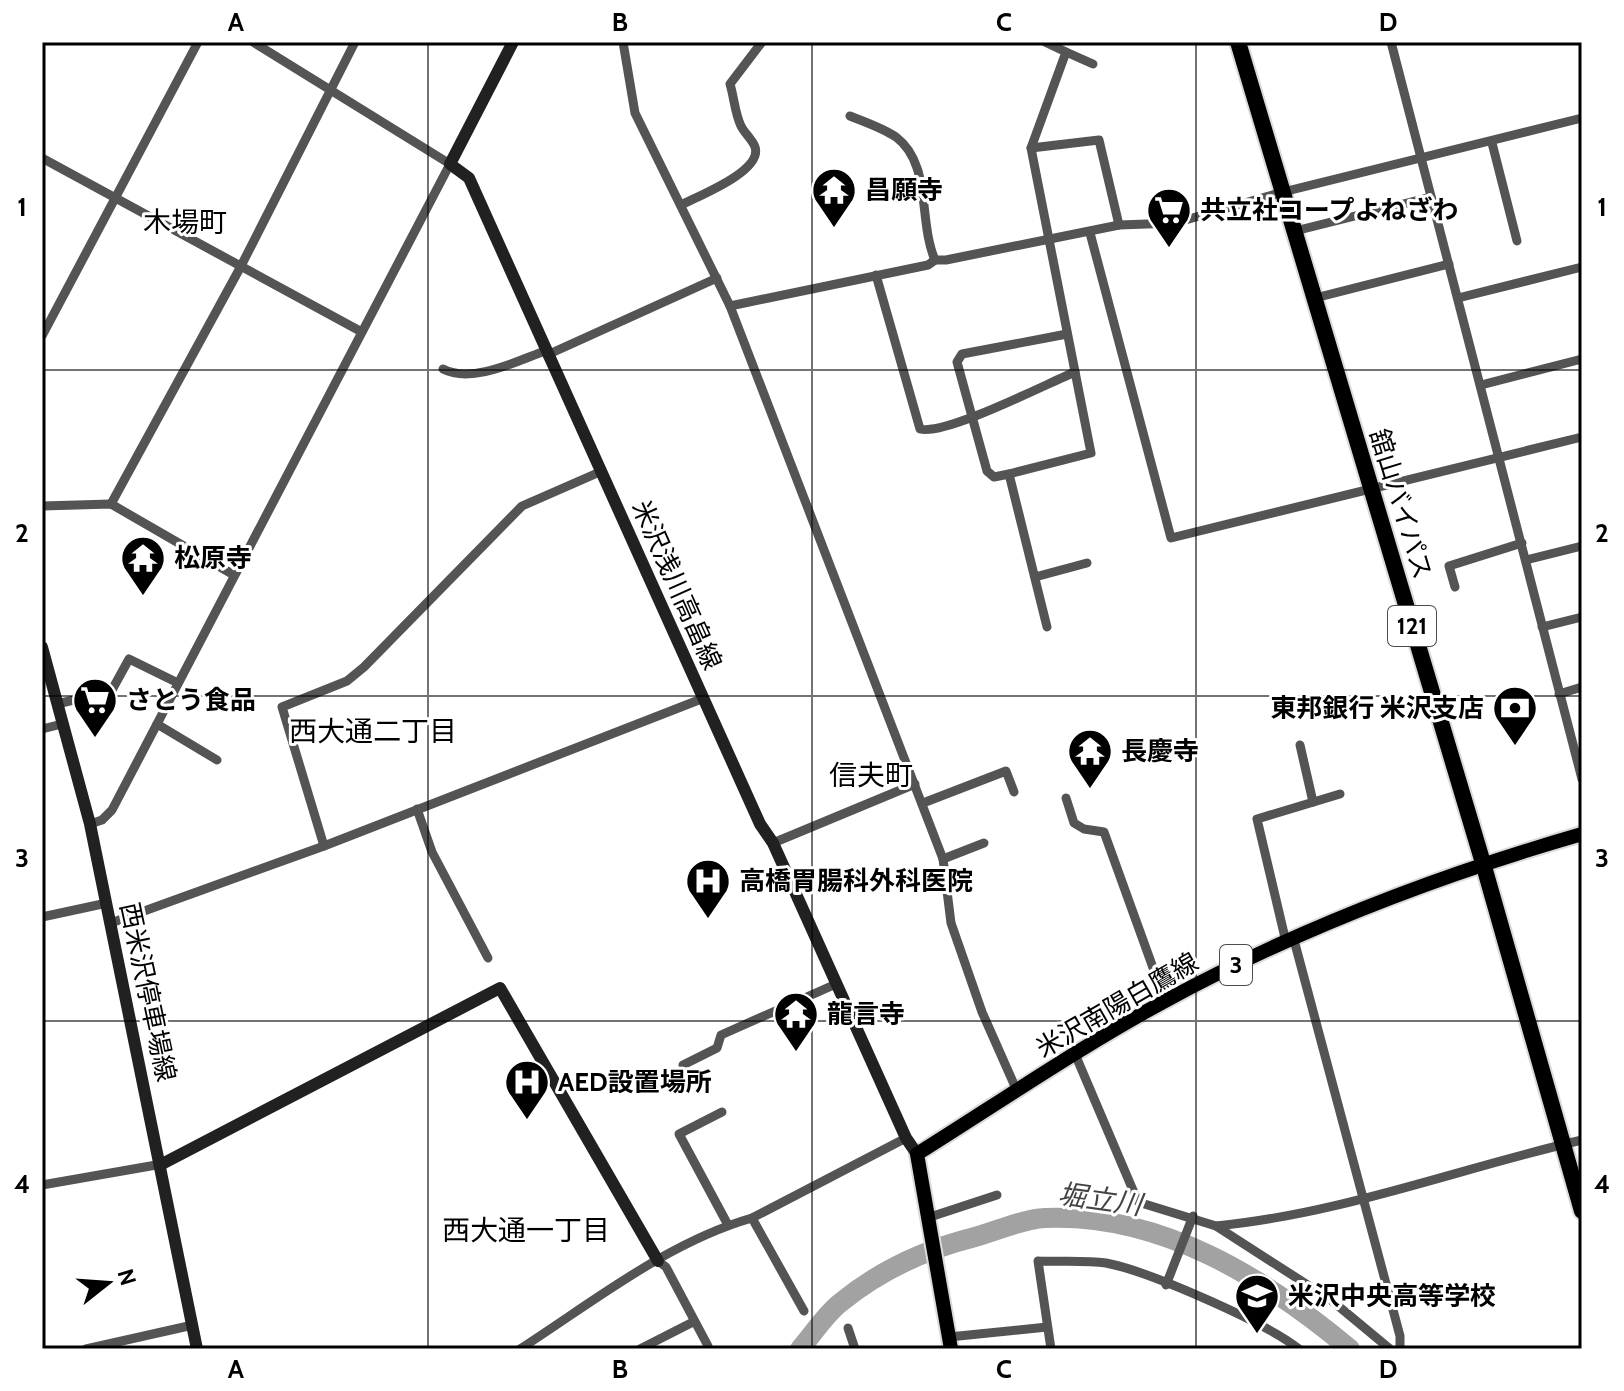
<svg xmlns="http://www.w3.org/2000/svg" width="1624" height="1391" viewBox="0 0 1624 1391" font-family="Cabin,'Noto Sans JP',sans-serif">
  <rect width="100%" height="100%" fill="#fff"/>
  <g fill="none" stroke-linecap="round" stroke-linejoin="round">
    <path stroke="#a2a2a2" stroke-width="20" d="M800,1349C813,1334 825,1315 840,1303C879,1271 927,1249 975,1237C997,1231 1023,1219 1045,1218C1161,1213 1265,1278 1350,1349"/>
    <g stroke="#dbdbdb" stroke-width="18">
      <path id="primary" d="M951,1349L917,1154C1000,1102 1080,1047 1165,1001C1296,930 1440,875 1582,834"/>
    </g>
    <g stroke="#dbdbdb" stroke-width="20">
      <polyline id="highway" points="1238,42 1483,863 1582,1211"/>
    </g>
    <g stroke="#545454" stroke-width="9">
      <polyline points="623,42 635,113 730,306 943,859 951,923 982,1012 1017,1091"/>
      <polyline points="1391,42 1582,779"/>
      <polyline points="1066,52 1093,64"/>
      <path d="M850,116C865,122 883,128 896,137C932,164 918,221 935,260H946L1119,225L1175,223L1283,192L1582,118"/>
      <polyline points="1492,143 1517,241"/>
      <polyline points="1031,148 1099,140 1119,225"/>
      <polyline points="42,158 360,331"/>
      <path d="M681,205C698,196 763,171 755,147C752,139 745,134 741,126C735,114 734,97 730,84L762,42"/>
      <polyline points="1295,231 1431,197"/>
      <polyline points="1090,233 1171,538 1582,437"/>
      <path d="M876,275L920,429C945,436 1046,384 1075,372"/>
      <polyline points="1315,298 1449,264"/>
      <polyline points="1458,298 1582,267"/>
      <polyline points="730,306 928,265 935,260"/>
      <polyline points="42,336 198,42"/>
      <polyline points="547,355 717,278"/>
      <path d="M443,369C472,384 517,361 545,351"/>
      <polyline points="1481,385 1582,359"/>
      <polyline points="1009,474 1091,453 1031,148 1066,52 1045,42"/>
      <polyline points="111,504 240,268 355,42"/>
      <polyline points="42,506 111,504 234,575"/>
      <polyline points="1526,560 1582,546"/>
      <polyline points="1035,577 1087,563"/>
      <polyline points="1455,587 1449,566 1522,543"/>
      <polyline points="1047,627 1009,474 994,477 987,471 957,362 962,354 1067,334"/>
      <polyline points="1542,627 1582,617"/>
      <polyline points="1559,694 1582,687"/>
      <polyline points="57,704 82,698 84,705 101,710 129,659 178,683"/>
      <polyline points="157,724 217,760"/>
      <polyline points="42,729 62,724"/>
      <polyline points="1300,745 1313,802"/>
      <polyline points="1066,798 1074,823 1084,829 1104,832 1165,1001"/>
      <polyline points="923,803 1006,771 1014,792"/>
      <polyline points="417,809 432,852 488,958"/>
      <polyline points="90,824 102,820 112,810 450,164 253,42"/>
      <polyline points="773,843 915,784"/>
      <polyline points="324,846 282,707 347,681 364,667 522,506 602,471"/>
      <polyline points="943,859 984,843"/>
      <polyline points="42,917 107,903"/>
      <polyline points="111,923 324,846 704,698"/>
      <polyline points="1294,940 1400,1336 1400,1349"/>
      <polyline points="1286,942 1257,819 1340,794"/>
      <polyline points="1075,1054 1138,1202 1216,1226 1331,1300 1390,1349"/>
      <polyline points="683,1065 717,1048 721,1035 836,984"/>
      <polyline points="722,1112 679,1134 728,1225"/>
      <polyline points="42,1185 162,1164"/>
      <polyline points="930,1217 997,1195"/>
      <polyline points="752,1218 804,1311"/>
      <path d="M1216,1226C1341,1214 1460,1168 1582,1140"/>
      <polyline points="658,1261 666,1267 708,1346"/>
      <polyline points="1166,1285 1193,1216"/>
      <polyline points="848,1328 855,1349"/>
      <polyline points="949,1337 1047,1327"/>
      <polyline points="86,1349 193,1325"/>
      <path d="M520,1349C593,1302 668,1242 752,1218L906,1138"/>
      <polyline points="640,1349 693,1322"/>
      <path d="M1051,1349L1038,1261C1060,1262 1085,1260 1106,1263C1148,1271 1265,1322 1299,1349"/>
    </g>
    <g stroke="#212121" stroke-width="12">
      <polyline points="513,42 450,164 469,178 760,824 773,843 906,1138 917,1154"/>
      <polyline points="42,647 90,824 197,1349"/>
      <polyline points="162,1164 500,988 658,1261"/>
    </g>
    <use href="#primary" stroke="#000" stroke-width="14"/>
    <use href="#highway" stroke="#000" stroke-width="16"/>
  </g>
  <path fill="none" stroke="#000" stroke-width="2" stroke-opacity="0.55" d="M428,42V1349M812,42V1349M1196,42V1349M42,370H1582M42,696H1582M42,1021H1582"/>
  <defs>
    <g id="temple-pin" transform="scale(2.3)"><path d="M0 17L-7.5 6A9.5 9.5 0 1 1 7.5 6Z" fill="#000" stroke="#fff"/><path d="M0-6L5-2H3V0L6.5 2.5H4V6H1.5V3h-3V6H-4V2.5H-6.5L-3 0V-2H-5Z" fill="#fff"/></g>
    <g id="supermarket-pin" transform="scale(2.3)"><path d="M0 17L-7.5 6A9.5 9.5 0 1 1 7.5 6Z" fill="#000" stroke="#fff"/><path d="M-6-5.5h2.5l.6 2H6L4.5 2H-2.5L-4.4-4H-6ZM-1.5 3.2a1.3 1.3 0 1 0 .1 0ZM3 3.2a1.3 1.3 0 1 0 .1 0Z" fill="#fff"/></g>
    <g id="bank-pin" transform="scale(2.3)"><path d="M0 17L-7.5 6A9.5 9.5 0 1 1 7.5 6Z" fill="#000" stroke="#fff"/><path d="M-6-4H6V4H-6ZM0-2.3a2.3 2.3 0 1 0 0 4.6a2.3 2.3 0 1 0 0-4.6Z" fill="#fff"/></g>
    <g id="hospital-pin" transform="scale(2.3)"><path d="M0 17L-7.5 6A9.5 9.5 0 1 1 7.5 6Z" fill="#000" stroke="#fff"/><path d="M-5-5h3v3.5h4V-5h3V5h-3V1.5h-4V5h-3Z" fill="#fff"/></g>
    <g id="school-pin" transform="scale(2.3)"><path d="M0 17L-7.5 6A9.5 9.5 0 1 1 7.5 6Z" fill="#000" stroke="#fff"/><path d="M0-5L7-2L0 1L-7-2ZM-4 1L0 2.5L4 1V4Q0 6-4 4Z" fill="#fff"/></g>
  </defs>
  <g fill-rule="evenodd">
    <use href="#temple-pin" x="834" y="190"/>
    <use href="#supermarket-pin" x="1169" y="210"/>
    <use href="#temple-pin" x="143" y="558"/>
    <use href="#supermarket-pin" x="95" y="700"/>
    <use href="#bank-pin" x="1515" y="708"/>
    <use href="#temple-pin" x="1090" y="751"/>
    <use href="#hospital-pin" x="708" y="881"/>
    <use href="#temple-pin" x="796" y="1014"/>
    <use href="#hospital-pin" x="527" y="1082"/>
    <use href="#school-pin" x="1257" y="1296"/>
  </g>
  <g text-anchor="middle" stroke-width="6" stroke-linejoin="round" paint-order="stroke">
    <g fill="#fff" stroke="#4c4c4c" stroke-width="2">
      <rect x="1388" y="606" width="48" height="40" rx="6"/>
      <rect x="1220" y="945" width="32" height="40" rx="6"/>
    </g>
    <g font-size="24" font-weight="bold" fill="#000">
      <text x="1412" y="634">121</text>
      <text x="1236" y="973">3</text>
    </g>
    <g font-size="26" font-weight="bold" fill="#000" stroke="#fff" text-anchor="start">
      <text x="865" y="199">昌願寺</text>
      <text x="1200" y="219">共立社コープよねざわ</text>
      <text x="174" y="567">松原寺</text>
      <text x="126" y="709">さとう食品</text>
      <text x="1484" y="717" text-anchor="end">東邦銀行 米沢支店</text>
      <text x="1121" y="760">長慶寺</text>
      <text x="739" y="890">高橋胃腸科外科医院</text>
      <text x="827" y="1023">龍言寺</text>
      <text x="558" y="1091">AED設置場所</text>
      <text x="1288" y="1305">米沢中央高等学校</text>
    </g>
    <g font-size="26" fill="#000" stroke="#fff">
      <text transform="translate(1401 504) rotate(73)" y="9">舘山バイパス</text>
      <text transform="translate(677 585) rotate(66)" y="9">米沢浅川高畠線</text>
      <text transform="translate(148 992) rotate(78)" y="9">西米沢停車場線</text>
      <text transform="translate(1117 1005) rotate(-30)" y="9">米沢南陽白鷹線</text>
    </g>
    <g font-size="28" fill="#000" stroke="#fff">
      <text x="185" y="232">木場町</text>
      <text x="373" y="741">西大通二丁目</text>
      <text x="871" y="785">信夫町</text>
      <text x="526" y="1240">西大通一丁目</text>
    </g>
    <g font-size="28" font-style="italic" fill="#434343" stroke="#fff">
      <text transform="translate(1100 1199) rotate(8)" y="10">堀立川</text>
    </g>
  </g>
  <rect width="1624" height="1391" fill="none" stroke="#ffffff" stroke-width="88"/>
  <g transform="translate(108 1283) rotate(73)" stroke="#ffffff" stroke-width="6" paint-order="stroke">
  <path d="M0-6L14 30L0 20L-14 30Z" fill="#000000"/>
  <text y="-12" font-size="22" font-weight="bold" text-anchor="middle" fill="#000000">N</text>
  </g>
  <rect x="44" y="44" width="1536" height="1303" fill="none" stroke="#000" stroke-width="3"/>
  <g font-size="26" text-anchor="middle" font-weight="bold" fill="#000">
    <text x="236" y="31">A</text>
    <text x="620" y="31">B</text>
    <text x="1004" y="31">C</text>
    <text x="1388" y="31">D</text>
    <text x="22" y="216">1</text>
    <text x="1602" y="216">1</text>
    <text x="22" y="542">2</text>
    <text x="1602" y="542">2</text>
    <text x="22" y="867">3</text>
    <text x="1602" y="867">3</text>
    <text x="22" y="1193">4</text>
    <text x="1602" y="1193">4</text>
    <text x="236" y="1378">A</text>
    <text x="620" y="1378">B</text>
    <text x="1004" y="1378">C</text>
    <text x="1388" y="1378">D</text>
  </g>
</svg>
